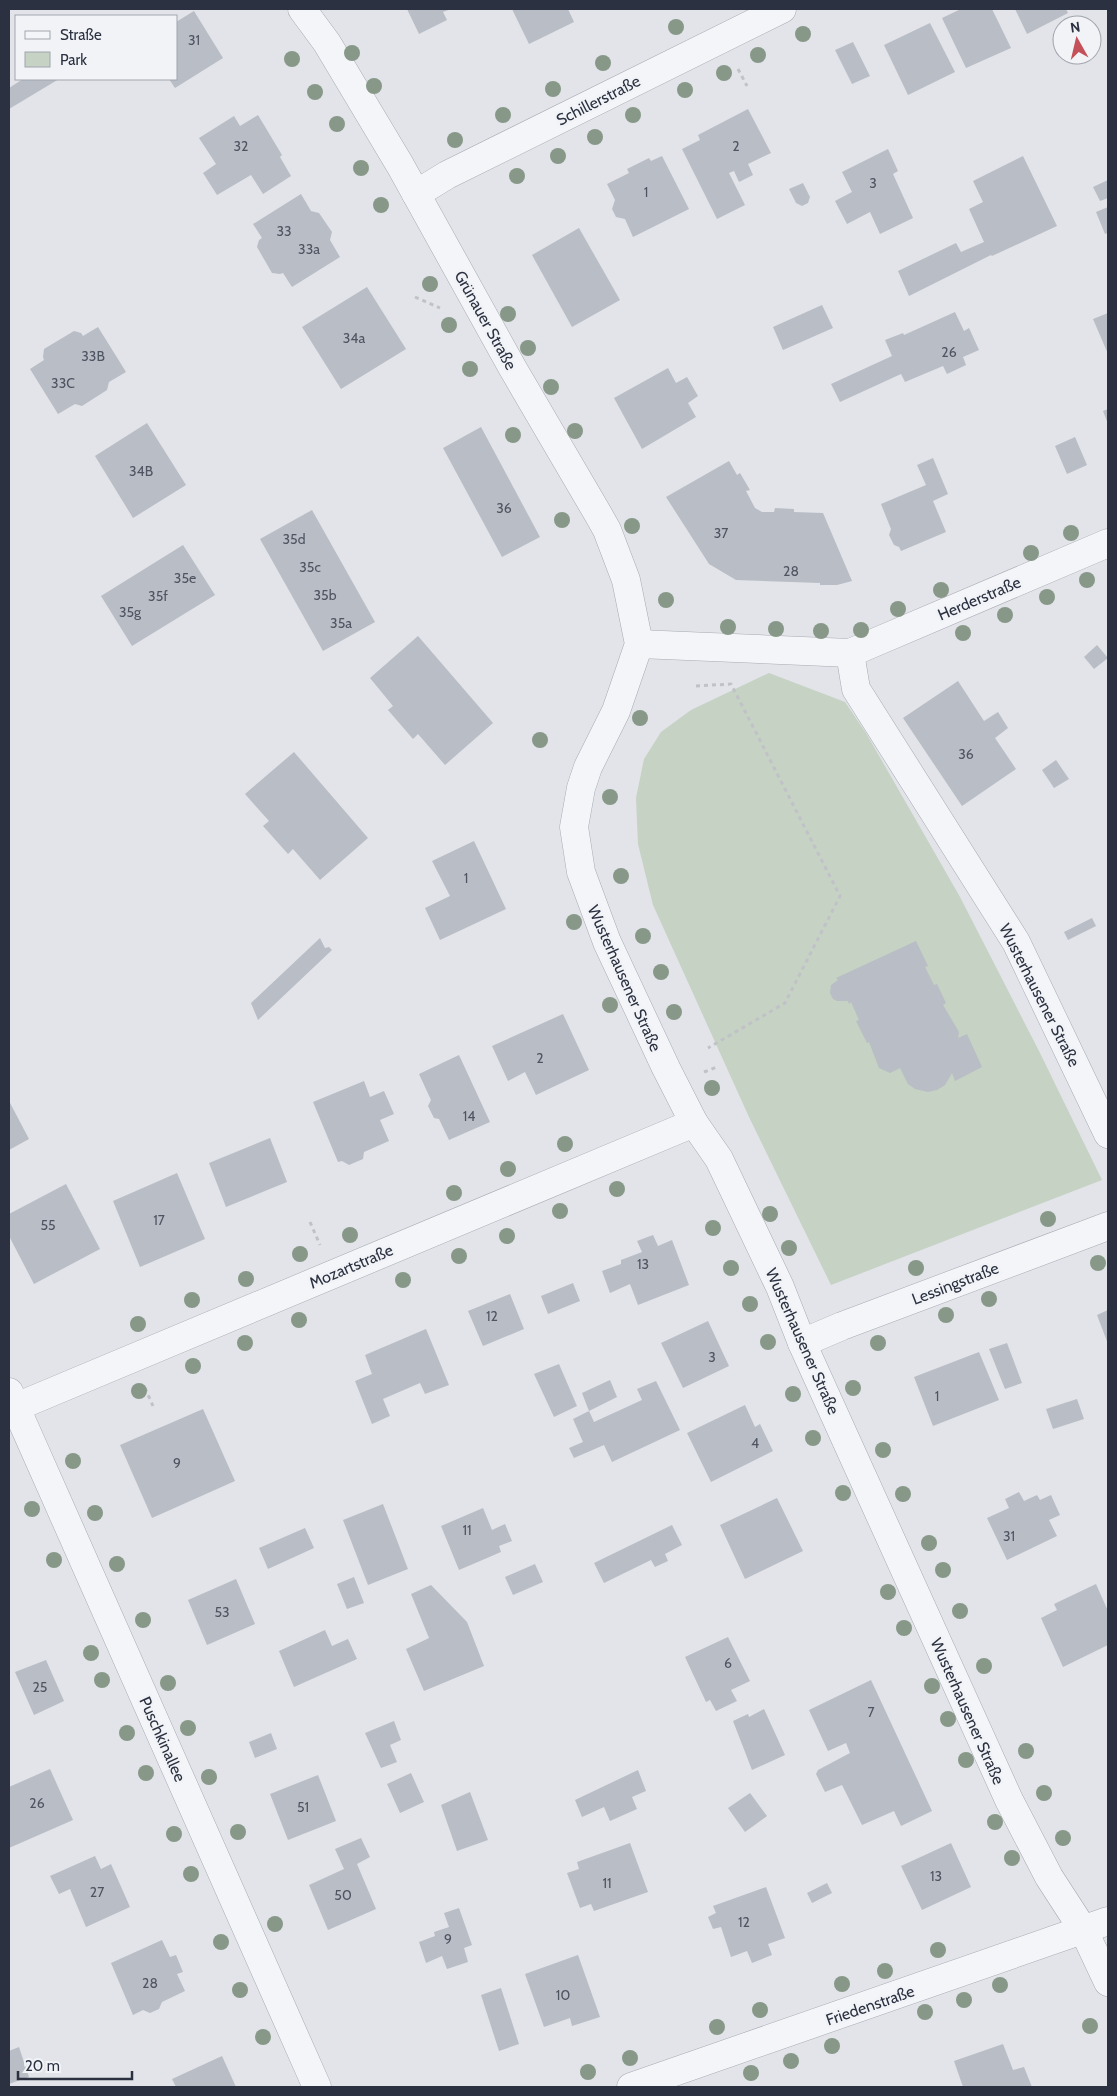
<svg xmlns="http://www.w3.org/2000/svg" width="1117" height="2096" viewBox="0 0 1117 2096" font-family="Cabin,sans-serif">
  <rect width="100%" height="100%" fill="#e2e4e9"/>
  <polygon fill="#c6d2c3" points="769,673 845,702 866,733 960,897 1040,1053 1102,1180 831,1285 749,1117 653,905 638,844 636,798 644,759 661,732 691,710"/>
  <g fill="#b9bdc5">
    <polygon points="407,9 451,9 443,12 447,20 419,34"/>
    <polygon points="512,9 568,9 574,22 529,44"/>
    <polygon points="961,9 992,9 1011,48 966,68 942,18"/>
    <polygon points="1015,9 1066,9 1068,13 1027,34"/>
    <polygon points="194,11 223,58 175,88 169,79 176,79 176,22"/>
    <polygon points="930,23 955,72 908,95 884,45"/>
    <polygon points="853,42 870,76 852,84 835,50"/>
    <polygon points="23,79 59,79 9,109 9,88"/>
    <polygon points="748,109 771,153 748,164 753,175 739,182 734,171 729,173 745,205 717,219 682,149 700,140 698,135"/>
    <polygon points="258,115 282,155 280,157 291,176 263,194 251,175 217,195 203,173 216,164 199,138 234,116 240,126"/>
    <polygon points="888,149 898,171 893,174 913,218 880,234 870,212 847,224 835,201 852,192 842,172"/>
    <polygon points="662,156 689,209 633,237 625,219 616,217 612,209 615,200 607,184 629,173 627,169 649,158 651,161"/>
    <polygon points="1023,156 1057,226 992,256 991,255 909,296 898,271 956,243 961,252 984,242 969,209 983,202 973,181"/>
    <polygon points="1108,180 1108,198 1100,201 1093,187"/>
    <polygon points="803,183 810,197 808,203 802,206 796,203 789,189"/>
    <polygon points="301,194 311,211 319,213 332,232 330,240 340,257 292,287 283,273 280,274 272,273 257,247 259,240 262,238 253,224"/>
    <polygon points="1108,207 1108,233 1105,234 1096,212"/>
    <polygon points="579,228 620,300 572,327 532,255"/>
    <polygon points="367,287 406,349 341,389 302,327"/>
    <polygon points="822,305 833,328 783,350 773,327"/>
    <polygon points="955,312 964,331 969,328 979,350 963,357 966,365 947,374 943,366 905,382 901,374 840,402 831,384 892,356 885,340 903,333 904,335"/>
    <polygon points="1108,313 1108,354 1093,319"/>
    <polygon points="98,327 126,372 109,382 107,390 82,406 75,404 58,414 30,369 44,360 43,357 44,349 74,331 81,333 83,336"/>
    <polygon points="668,368 676,383 687,377 698,396 688,403 696,417 642,449 614,398"/>
    <polygon points="1108,409 1108,424 1103,411"/>
    <polygon points="147,423 186,485 133,518 95,456"/>
    <polygon points="481,427 540,537 502,557 443,448"/>
    <polygon points="1075,437 1087,465 1067,474 1055,446"/>
    <polygon points="933,458 948,494 933,501 946,532 901,551 899,547 894,545 889,535 891,529 881,504 926,485 917,465"/>
    <polygon points="729,461 737,475 740,473 750,490 746,491 755,508 762,512 774,512 775,508 794,509 794,512 823,513 852,581 837,585 820,585 820,583 736,580 709,564 666,497"/>
    <polygon points="312,510 375,622 323,651 260,539"/>
    <polygon points="183,545 215,595 132,646 101,596"/>
    <polygon points="418,636 493,723 445,765 418,734 413,739 388,710 393,706 370,678"/>
    <polygon points="1097,645 1108,658 1094,669 1084,657"/>
    <polygon points="958,681 984,721 998,712 1008,728 995,738 1016,769 962,806 903,718"/>
    <polygon points="294,752 368,838 320,880 293,849 288,854 263,826 269,821 245,794"/>
    <polygon points="1056,760 1069,779 1054,788 1042,770"/>
    <polygon points="474,841 506,909 440,940 425,908 450,896 432,861"/>
    <polygon points="1092,918 1096,926 1068,940 1064,932"/>
    <polygon points="320,938 325,948 329,947 332,950 258,1020 251,1003"/>
    <polygon points="916,941 928,966 925,967 934,985 937,984 946,1003 943,1005 959,1032 958,1038 967,1034 982,1067 955,1081 952,1073 945,1085 937,1090 928,1092 915,1089 908,1084 900,1068 890,1073 879,1068 869,1042 867,1043 856,1021 859,1020 851,1002 849,1004 848,1001 837,1001 833,999 830,993 831,985 838,980 836,978"/>
    <polygon points="563,1014 589,1070 536,1095 525,1072 508,1081 492,1046"/>
    <polygon points="459,1055 490,1122 449,1140 439,1119 434,1118 428,1106 431,1100 419,1074"/>
    <polygon points="364,1081 370,1097 384,1091 394,1114 380,1120 389,1141 364,1152 363,1159 349,1165 342,1161 338,1162 313,1102"/>
    <polygon points="9,1101 29,1139 9,1150"/>
    <polygon points="270,1138 287,1182 226,1207 209,1163"/>
    <polygon points="177,1173 205,1239 140,1267 113,1201"/>
    <polygon points="66,1184 100,1249 34,1284 9,1236 9,1214"/>
    <polygon points="653,1235 658,1246 672,1240 689,1285 638,1305 630,1284 610,1293 602,1271 621,1264 621,1260 642,1252 637,1241"/>
    <polygon points="573,1283 580,1301 548,1314 541,1296"/>
    <polygon points="510,1294 524,1329 483,1346 468,1311"/>
    <polygon points="1108,1310 1108,1344 1097,1315"/>
    <polygon points="708,1321 729,1366 683,1388 661,1343"/>
    <polygon points="426,1329 449,1385 425,1394 420,1383 383,1399 390,1416 372,1424 355,1381 372,1374 365,1355"/>
    <polygon points="1007,1343 1022,1383 1005,1389 989,1349"/>
    <polygon points="979,1352 999,1400 933,1426 914,1377"/>
    <polygon points="559,1364 577,1406 554,1417 534,1374"/>
    <polygon points="610,1380 617,1397 589,1411 582,1393"/>
    <polygon points="656,1381 680,1430 612,1462 604,1445 574,1458 569,1448 583,1442 573,1419 589,1411 594,1422 642,1400 637,1389"/>
    <polygon points="1077,1399 1084,1419 1053,1429 1046,1409"/>
    <polygon points="745,1405 755,1427 760,1424 773,1451 711,1482 687,1433"/>
    <polygon points="203,1409 235,1481 152,1518 120,1445"/>
    <polygon points="1019,1492 1024,1501 1037,1495 1040,1500 1051,1495 1060,1515 1049,1520 1057,1536 1007,1560 987,1518 1009,1508 1005,1499"/>
    <polygon points="777,1498 803,1551 745,1579 720,1525"/>
    <polygon points="383,1504 408,1569 368,1585 343,1520"/>
    <polygon points="483,1508 492,1530 505,1524 512,1541 499,1546 501,1552 459,1570 441,1526"/>
    <polygon points="672,1525 682,1545 665,1554 668,1561 655,1567 651,1560 604,1583 594,1563"/>
    <polygon points="305,1528 314,1548 268,1569 259,1548"/>
    <polygon points="535,1564 543,1582 513,1595 505,1577"/>
    <polygon points="354,1577 364,1603 347,1609 337,1584"/>
    <polygon points="236,1579 255,1624 207,1645 188,1600"/>
    <polygon points="1096,1584 1108,1611 1108,1645 1063,1667 1041,1618 1057,1610 1054,1604"/>
    <polygon points="431,1585 467,1622 484,1666 424,1691 406,1649 429,1638 411,1594"/>
    <polygon points="325,1630 332,1646 348,1639 357,1659 294,1687 279,1651"/>
    <polygon points="728,1637 750,1681 731,1690 737,1701 716,1711 710,1700 706,1702 685,1657"/>
    <polygon points="46,1660 64,1701 34,1715 15,1672"/>
    <polygon points="871,1680 932,1811 901,1826 894,1811 862,1825 842,1785 825,1792 816,1774 818,1770 850,1753 846,1743 828,1751 809,1710"/>
    <polygon points="764,1709 785,1755 752,1770 733,1721 748,1714 749,1717"/>
    <polygon points="394,1721 401,1740 390,1745 397,1762 381,1768 365,1733"/>
    <polygon points="271,1733 277,1749 255,1758 249,1742"/>
    <polygon points="50,1769 73,1820 9,1848 9,1787"/>
    <polygon points="638,1770 646,1791 632,1797 637,1809 610,1821 604,1807 582,1817 575,1800"/>
    <polygon points="411,1773 424,1802 400,1813 387,1784"/>
    <polygon points="318,1775 336,1821 288,1840 270,1794"/>
    <polygon points="470,1792 488,1840 457,1851 441,1805"/>
    <polygon points="750,1793 767,1816 745,1832 728,1808"/>
    <polygon points="361,1838 370,1857 357,1864 376,1909 328,1930 309,1885 344,1869 335,1849"/>
    <polygon points="630,1843 648,1892 594,1911 591,1904 580,1908 567,1873 579,1869 577,1862"/>
    <polygon points="951,1843 971,1887 922,1910 901,1866"/>
    <polygon points="95,1856 101,1869 111,1864 130,1907 86,1927 70,1889 59,1894 50,1876"/>
    <polygon points="827,1883 832,1893 812,1903 807,1893"/>
    <polygon points="766,1887 785,1938 768,1944 772,1955 752,1963 747,1951 731,1957 721,1927 713,1929 708,1917 716,1913 713,1906"/>
    <polygon points="459,1908 472,1945 464,1948 468,1962 447,1969 442,1956 426,1963 419,1942 435,1936 434,1932 449,1927 444,1913"/>
    <polygon points="162,1940 170,1957 176,1955 183,1972 177,1974 185,1991 162,2002 159,2009 150,2013 143,2010 133,2015 111,1963"/>
    <polygon points="578,1955 600,2017 572,2026 570,2018 544,2027 525,1974"/>
    <polygon points="501,1988 519,2044 499,2051 481,1995"/>
    <polygon points="1003,2044 1013,2070 1024,2067 1032,2087 963,2087 954,2061"/>
    <polygon points="19,2047 29,2077 9,2084 9,2051"/>
    <polygon points="222,2056 236,2087 176,2087 172,2079"/>
  </g>
  <g fill="none" stroke-linecap="round" stroke-linejoin="round">
    <g stroke="#a7abb3" stroke-width="29">
      <g id="minor">
        <polyline points="302,9 327,43 400,165 512,367 598,514 607,530 626,580 639,644 616,711 588,767 581,788 574,827 581,872 607,942 666,1068 694,1123 719,1159 780,1287 802,1343 1009,1800 1049,1877 1084,1931 1108,1982"/>
        <polyline points="416,194 447,175 782,9"/>
        <polyline points="639,644 850,653 1108,543"/>
        <polyline points="850,653 856,689 1016,942 1108,1134"/>
        <polyline points="802,1343 842,1326 1108,1226"/>
        <polyline points="9,1392 317,2087"/>
        <polyline points="9,1410 694,1123"/>
        <polyline points="631,2087 1108,1921"/>
      </g>
    </g>
    <g stroke="#c0c2c8" stroke-width="3" stroke-dasharray="4 4" stroke-linecap="butt">
      <polyline points="738,69 747,86"/>
      <polyline points="415,297 440,308"/>
      <polyline points="696,686 731,684 840,896 785,1003 708,1048"/>
      <polyline points="704,1072 717,1067"/>
      <polyline points="310,1222 320,1245"/>
      <polyline points="145,1388 153,1406"/>
    </g>
    <use href="#minor" stroke="#f4f5f8" stroke-width="28"/>
  </g>
  <g fill="#879888">
    <circle cx="676" cy="27" r="8"/>
    <circle cx="803" cy="34" r="8"/>
    <circle cx="352" cy="53" r="8"/>
    <circle cx="758" cy="55" r="8"/>
    <circle cx="292" cy="59" r="8"/>
    <circle cx="603" cy="63" r="8"/>
    <circle cx="724" cy="73" r="8"/>
    <circle cx="374" cy="86" r="8"/>
    <circle cx="553" cy="89" r="8"/>
    <circle cx="685" cy="90" r="8"/>
    <circle cx="315" cy="92" r="8"/>
    <circle cx="503" cy="115" r="8"/>
    <circle cx="633" cy="115" r="8"/>
    <circle cx="337" cy="124" r="8"/>
    <circle cx="595" cy="137" r="8"/>
    <circle cx="455" cy="140" r="8"/>
    <circle cx="558" cy="156" r="8"/>
    <circle cx="361" cy="168" r="8"/>
    <circle cx="517" cy="176" r="8"/>
    <circle cx="381" cy="205" r="8"/>
    <circle cx="430" cy="284" r="8"/>
    <circle cx="508" cy="314" r="8"/>
    <circle cx="449" cy="325" r="8"/>
    <circle cx="528" cy="348" r="8"/>
    <circle cx="470" cy="369" r="8"/>
    <circle cx="551" cy="387" r="8"/>
    <circle cx="575" cy="431" r="8"/>
    <circle cx="513" cy="435" r="8"/>
    <circle cx="562" cy="520" r="8"/>
    <circle cx="632" cy="526" r="8"/>
    <circle cx="1071" cy="533" r="8"/>
    <circle cx="1031" cy="553" r="8"/>
    <circle cx="1087" cy="580" r="8"/>
    <circle cx="941" cy="590" r="8"/>
    <circle cx="1047" cy="597" r="8"/>
    <circle cx="666" cy="600" r="8"/>
    <circle cx="898" cy="609" r="8"/>
    <circle cx="1005" cy="615" r="8"/>
    <circle cx="728" cy="627" r="8"/>
    <circle cx="776" cy="629" r="8"/>
    <circle cx="861" cy="630" r="8"/>
    <circle cx="821" cy="631" r="8"/>
    <circle cx="963" cy="633" r="8"/>
    <circle cx="640" cy="718" r="8"/>
    <circle cx="540" cy="740" r="8"/>
    <circle cx="610" cy="797" r="8"/>
    <circle cx="621" cy="876" r="8"/>
    <circle cx="574" cy="922" r="8"/>
    <circle cx="643" cy="936" r="8"/>
    <circle cx="661" cy="972" r="8"/>
    <circle cx="610" cy="1005" r="8"/>
    <circle cx="674" cy="1012" r="8"/>
    <circle cx="712" cy="1088" r="8"/>
    <circle cx="565" cy="1144" r="8"/>
    <circle cx="508" cy="1169" r="8"/>
    <circle cx="617" cy="1189" r="8"/>
    <circle cx="454" cy="1193" r="8"/>
    <circle cx="560" cy="1211" r="8"/>
    <circle cx="770" cy="1214" r="8"/>
    <circle cx="1048" cy="1219" r="8"/>
    <circle cx="713" cy="1228" r="8"/>
    <circle cx="350" cy="1235" r="8"/>
    <circle cx="507" cy="1236" r="8"/>
    <circle cx="789" cy="1248" r="8"/>
    <circle cx="300" cy="1254" r="8"/>
    <circle cx="459" cy="1256" r="8"/>
    <circle cx="1098" cy="1263" r="8"/>
    <circle cx="731" cy="1268" r="8"/>
    <circle cx="916" cy="1268" r="8"/>
    <circle cx="246" cy="1279" r="8"/>
    <circle cx="403" cy="1280" r="8"/>
    <circle cx="989" cy="1299" r="8"/>
    <circle cx="192" cy="1300" r="8"/>
    <circle cx="750" cy="1304" r="8"/>
    <circle cx="946" cy="1315" r="8"/>
    <circle cx="299" cy="1320" r="8"/>
    <circle cx="138" cy="1324" r="8"/>
    <circle cx="768" cy="1342" r="8"/>
    <circle cx="245" cy="1343" r="8"/>
    <circle cx="878" cy="1343" r="8"/>
    <circle cx="193" cy="1366" r="8"/>
    <circle cx="853" cy="1388" r="8"/>
    <circle cx="139" cy="1391" r="8"/>
    <circle cx="793" cy="1394" r="8"/>
    <circle cx="813" cy="1438" r="8"/>
    <circle cx="883" cy="1450" r="8"/>
    <circle cx="73" cy="1461" r="8"/>
    <circle cx="843" cy="1493" r="8"/>
    <circle cx="903" cy="1494" r="8"/>
    <circle cx="32" cy="1509" r="8"/>
    <circle cx="95" cy="1513" r="8"/>
    <circle cx="929" cy="1543" r="8"/>
    <circle cx="54" cy="1560" r="8"/>
    <circle cx="117" cy="1564" r="8"/>
    <circle cx="943" cy="1570" r="8"/>
    <circle cx="888" cy="1592" r="8"/>
    <circle cx="960" cy="1611" r="8"/>
    <circle cx="143" cy="1620" r="8"/>
    <circle cx="904" cy="1628" r="8"/>
    <circle cx="91" cy="1653" r="8"/>
    <circle cx="984" cy="1666" r="8"/>
    <circle cx="102" cy="1680" r="8"/>
    <circle cx="168" cy="1683" r="8"/>
    <circle cx="932" cy="1686" r="8"/>
    <circle cx="948" cy="1719" r="8"/>
    <circle cx="188" cy="1728" r="8"/>
    <circle cx="127" cy="1733" r="8"/>
    <circle cx="1026" cy="1751" r="8"/>
    <circle cx="966" cy="1760" r="8"/>
    <circle cx="146" cy="1773" r="8"/>
    <circle cx="209" cy="1777" r="8"/>
    <circle cx="1044" cy="1793" r="8"/>
    <circle cx="995" cy="1822" r="8"/>
    <circle cx="238" cy="1832" r="8"/>
    <circle cx="174" cy="1834" r="8"/>
    <circle cx="1063" cy="1838" r="8"/>
    <circle cx="1012" cy="1858" r="8"/>
    <circle cx="191" cy="1874" r="8"/>
    <circle cx="275" cy="1924" r="8"/>
    <circle cx="221" cy="1942" r="8"/>
    <circle cx="938" cy="1950" r="8"/>
    <circle cx="885" cy="1971" r="8"/>
    <circle cx="842" cy="1984" r="8"/>
    <circle cx="1000" cy="1985" r="8"/>
    <circle cx="240" cy="1990" r="8"/>
    <circle cx="964" cy="2000" r="8"/>
    <circle cx="760" cy="2010" r="8"/>
    <circle cx="925" cy="2012" r="8"/>
    <circle cx="1090" cy="2026" r="8"/>
    <circle cx="717" cy="2027" r="8"/>
    <circle cx="263" cy="2037" r="8"/>
    <circle cx="832" cy="2046" r="8"/>
    <circle cx="630" cy="2058" r="8"/>
    <circle cx="791" cy="2061" r="8"/>
    <circle cx="588" cy="2072" r="8"/>
    <circle cx="751" cy="2073" r="8"/>
  </g>
  <g text-anchor="middle" stroke-width="5" stroke-linejoin="round" paint-order="stroke">
    <g font-size="14" fill="#4e5461">
      <text x="194" y="45">31</text>
      <text x="241" y="151">32</text>
      <text x="736" y="151">2</text>
      <text x="873" y="188">3</text>
      <text x="646" y="197">1</text>
      <text x="284" y="236">33</text>
      <text x="309" y="254">33a</text>
      <text x="354" y="343">34a</text>
      <text x="949" y="357">26</text>
      <text x="93" y="361">33B</text>
      <text x="63" y="388">33C</text>
      <text x="141" y="476">34B</text>
      <text x="504" y="513">36</text>
      <text x="721" y="538">37</text>
      <text x="294" y="544">35d</text>
      <text x="310" y="572">35c</text>
      <text x="791" y="576">28</text>
      <text x="185" y="583">35e</text>
      <text x="325" y="600">35b</text>
      <text x="158" y="601">35f</text>
      <text x="130" y="617">35g</text>
      <text x="341" y="628">35a</text>
      <text x="966" y="759">36</text>
      <text x="466" y="883">1</text>
      <text x="540" y="1063">2</text>
      <text x="469" y="1121">14</text>
      <text x="159" y="1225">17</text>
      <text x="48" y="1230">55</text>
      <text x="643" y="1269">13</text>
      <text x="492" y="1321">12</text>
      <text x="712" y="1362">3</text>
      <text x="937" y="1401">1</text>
      <text x="755" y="1448">4</text>
      <text x="177" y="1468">9</text>
      <text x="467" y="1535">11</text>
      <text x="1009" y="1541">31</text>
      <text x="222" y="1617">53</text>
      <text x="728" y="1668">6</text>
      <text x="40" y="1692">25</text>
      <text x="871" y="1717">7</text>
      <text x="37" y="1808">26</text>
      <text x="303" y="1812">51</text>
      <text x="936" y="1881">13</text>
      <text x="607" y="1888">11</text>
      <text x="97" y="1897">27</text>
      <text x="343" y="1900">50</text>
      <text x="744" y="1927">12</text>
      <text x="448" y="1944">9</text>
      <text x="150" y="1988">28</text>
      <text x="563" y="2000">10</text>
    </g>
    <g font-size="16" fill="#2b3140" stroke="#f1f3f7">
      <text transform="translate(598 100) rotate(-27)" y="6">Schillerstraße</text>
      <text transform="translate(486 320) rotate(61)" y="6">Grünauer Straße</text>
      <text transform="translate(979 598) rotate(-23)" y="6">Herderstraße</text>
      <text transform="translate(625 978) rotate(66)" y="6">Wusterhausener Straße</text>
      <text transform="translate(1040 995) rotate(63)" y="6">Wusterhausener Straße</text>
      <text transform="translate(351 1266) rotate(-23)" y="6">Mozartstraße</text>
      <text transform="translate(955 1283) rotate(-21)" y="6">Lessingstraße</text>
      <text transform="translate(803 1341) rotate(66)" y="6">Wusterhausener Straße</text>
      <text transform="translate(968 1711) rotate(66)" y="6">Wusterhausener Straße</text>
      <text transform="translate(163 1739) rotate(66)" y="6">Puschkinallee</text>
      <text transform="translate(870 2005) rotate(-19)" y="6">Friedenstraße</text>
    </g>
  </g>
  <rect width="1117" height="2096" fill="none" stroke="#2b3140" stroke-width="20"/>
  <rect x="15" y="15" width="162" height="65" fill="#f1f3f7" stroke="#a2a5ae"/>
  <rect x="25" y="31" width="25" height="8" fill="#f4f5f8" stroke="#a2a5ae"/>
  <text x="60" y="40" font-size="15" fill="#2b3140">Straße</text>
  <rect x="25" y="52" width="25" height="15" fill="#c6d2c3" stroke="#a2a5ae"/>
  <text x="60" y="65" font-size="15" fill="#2b3140">Park</text>
  <g transform="translate(1077 40) rotate(352)"><circle r="24" fill="#f1f3f7" stroke="#a2a5ae"/>
  <path d="M0-4L9 19L0 12L-9 19Z" fill="#c4505a"/>
  <text y="-8" font-size="14" font-weight="bold" text-anchor="middle" fill="#2b3140">N</text>
  </g>
  <path d="M18 2071v8h114v-8" fill="none" stroke="#2b3140" stroke-width="2.5"/>
  <text x="25" y="2071" font-size="15" fill="#2b3140" stroke="#f1f3f7" stroke-width="4" paint-order="stroke">20 m</text>
</svg>
